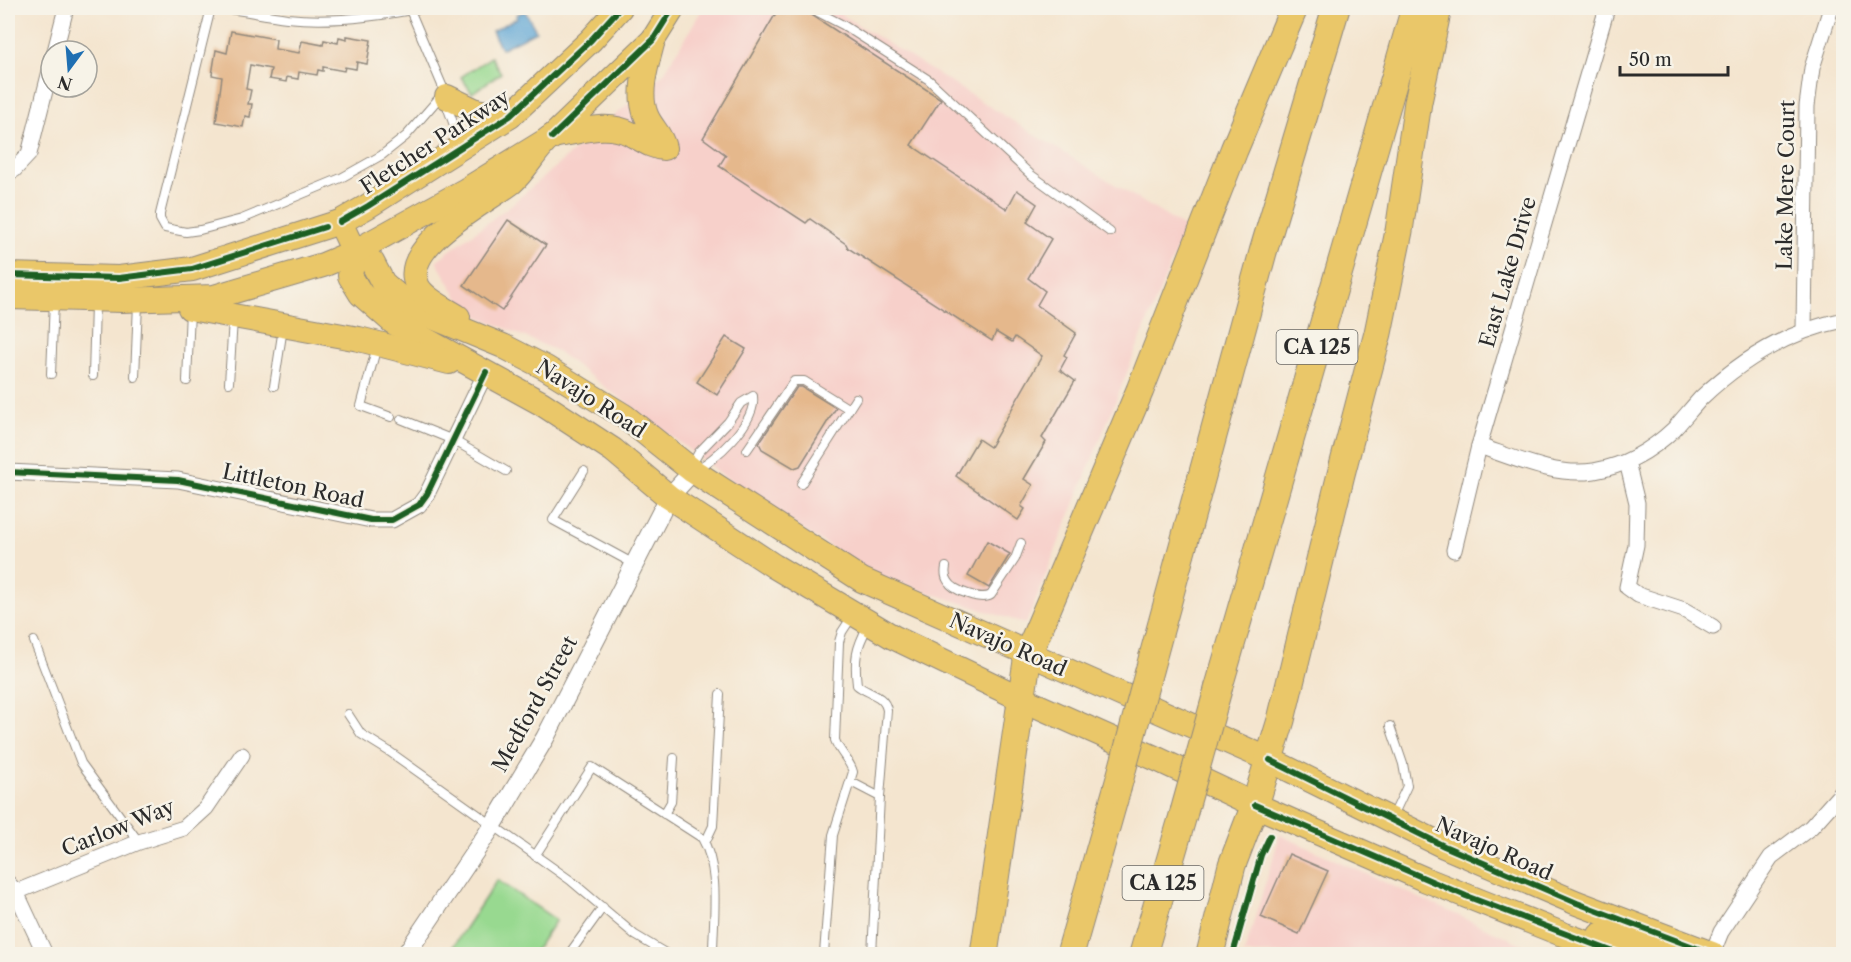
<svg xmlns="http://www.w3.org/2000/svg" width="1851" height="962" viewBox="0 0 1851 962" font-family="'Libre Caslon Text',serif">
  <rect width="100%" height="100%" fill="#f7f3e8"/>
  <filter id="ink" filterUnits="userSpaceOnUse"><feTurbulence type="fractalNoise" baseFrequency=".0167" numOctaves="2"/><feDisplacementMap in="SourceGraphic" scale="12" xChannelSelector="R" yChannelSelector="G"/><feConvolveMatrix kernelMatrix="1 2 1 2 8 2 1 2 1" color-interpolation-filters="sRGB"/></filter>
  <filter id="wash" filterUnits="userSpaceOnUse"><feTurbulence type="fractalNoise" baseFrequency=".008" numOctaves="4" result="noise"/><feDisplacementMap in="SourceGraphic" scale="24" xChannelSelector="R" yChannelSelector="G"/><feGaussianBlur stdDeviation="1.35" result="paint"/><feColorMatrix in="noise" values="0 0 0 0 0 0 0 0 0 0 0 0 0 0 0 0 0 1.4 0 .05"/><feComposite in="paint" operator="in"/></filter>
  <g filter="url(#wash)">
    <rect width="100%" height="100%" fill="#f4e5cf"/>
    <g fill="#f7d0ca">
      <polygon points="703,8 831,8 1185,228 1026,624 878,576 764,506 557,351 466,311 436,261 511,205 664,73"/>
      <polygon points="1280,835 1517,942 1548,954 1244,954"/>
    </g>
    <g fill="#98d990" stroke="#62825e" stroke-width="1.5">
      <polygon points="491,57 501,73 472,93 461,77"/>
      <polygon points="497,880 556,920 533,954 448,954"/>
    </g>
    <polygon fill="#5ea6d5" stroke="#446880" stroke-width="1.5" points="525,11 536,31 501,49 492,31 517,18 516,15"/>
    <g id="blocks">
      <g fill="#e5b88c">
        <polygon points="779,8 801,8 941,99 911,145 1007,209 1017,190 1037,204 1027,222 1051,239 1028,278 1045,291 1037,305 1076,333 1064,355 1067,357 1060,370 1075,381 1042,438 1046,442 1024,479 1033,485 1021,506 1025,509 1018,520 956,476 978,439 990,447 1042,356 1015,337 1012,342 996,332 992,341 848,248 846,244 810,219 806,223 719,166 726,155 703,138"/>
        <polygon points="231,31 276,39 275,49 299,53 302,41 323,45 324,40 338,43 339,37 347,39 347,36 371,40 367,64 357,62 356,69 345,67 344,71 323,67 323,71 318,70 317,75 299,72 298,79 287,77 286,82 269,79 271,69 250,65 246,89 251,90 248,104 252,104 250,117 245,116 243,127 216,122 222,77 212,75 216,50 227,53"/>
        <polygon points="508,220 546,245 502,311 464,285"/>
        <polygon points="726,337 746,349 717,395 697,382"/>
        <polygon points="797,387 802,387 836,408 800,466 794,468 762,449 759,443"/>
        <polygon points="987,541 1010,554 989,588 968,576"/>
        <polygon points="1289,854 1328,871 1299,934 1261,917"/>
      </g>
    </g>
  </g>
  <g filter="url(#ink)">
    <use href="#blocks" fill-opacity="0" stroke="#90887d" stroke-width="1.5"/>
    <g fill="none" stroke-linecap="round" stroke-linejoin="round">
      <g stroke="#90887d" stroke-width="10">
        <g id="service">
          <polyline points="211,8 160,214 160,219 165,228 186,232 200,230 242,219 341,178 382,155 406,136 439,98 445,97"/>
          <path d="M222,8C244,11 265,15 287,18C331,23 377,17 421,8"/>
          <polyline points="810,8 843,25 929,80 1030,174 1110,232"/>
          <polyline points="410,10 447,97 448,109 461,144"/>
          <polyline points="377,346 361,406 391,417"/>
          <polyline points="51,374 54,300"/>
          <polyline points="93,376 95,304"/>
          <polyline points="135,377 138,303"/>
          <polyline points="187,381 190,310"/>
          <polyline points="229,383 233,319"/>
          <polyline points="274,386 283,328"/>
          <path d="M753,396C757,422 715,461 693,471L694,461L699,452L728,422L741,403Z"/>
          <polyline points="401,419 453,440 506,471"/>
          <polyline points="747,450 794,381 804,381 849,409"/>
          <polyline points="584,471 553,520 634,564"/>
          <polyline points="801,484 856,398"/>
          <path d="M946,567C945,572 945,577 948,581C953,591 982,601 991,595L1015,559L1021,543"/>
          <path d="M868,626C856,648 854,659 857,685C867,694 884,694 887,710L880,797"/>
          <polyline points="34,641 81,763 139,842"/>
          <polyline points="348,714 361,734 390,752 570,880 635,935 667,954"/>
          <polyline points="1390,726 1403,764 1407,786 1393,816"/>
          <polyline points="851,782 880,797 872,954"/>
          <polyline points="664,814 671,802 674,758"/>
          <polyline points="705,843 713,826 720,694"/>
          <path d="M535,856L592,767L702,838C721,870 713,919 713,954"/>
          <polyline points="569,954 603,907"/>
          <path d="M824,954L833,835L853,772C850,760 839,752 835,740L839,642L842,632L853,615"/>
        </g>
      </g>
      <g stroke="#90887d" stroke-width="17">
        <g id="minor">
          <polyline points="55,51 66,8"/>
          <polyline points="8,173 14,170 29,154 51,67"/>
          <polyline points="1804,330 1807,106 1812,68 1831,8"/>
          <path d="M1479,446C1515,458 1556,477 1594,471C1624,466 1652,450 1674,429C1683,419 1692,408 1701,398C1742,359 1788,331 1844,320"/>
          <polyline points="1627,462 1637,503 1636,545 1627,587 1638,595 1684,610 1713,627"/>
          <polyline points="8,472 178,480 371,520 392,520 419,505 427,494 486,372"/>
          <polyline points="1454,550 1479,446 1607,8"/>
          <polyline points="8,883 16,892 45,954"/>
          <polyline points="8,897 16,892 139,842 184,828 206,808 242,755"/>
          <polyline points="1712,954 1721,932 1771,857 1811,827 1844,790"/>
        </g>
      </g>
      <g stroke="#90887d" stroke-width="20">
        <polyline id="tertiary" points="406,954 493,825 545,738 669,497 693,471"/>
      </g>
      <g stroke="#90887d" stroke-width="26">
        <g id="primary">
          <polyline points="447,97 476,111 510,116"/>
          <polyline points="340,222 354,252 372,262 383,283 413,309 503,346 546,368 624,416 693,471 862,580 1270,760 1444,846 1577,903 1712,954"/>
          <polyline points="354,252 350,276 361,294 393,322 541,403 613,450 669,497 774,566 893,637 1022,699 1157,759 1255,805 1424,879 1562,934 1619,954"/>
          <polyline points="8,275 119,278 192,269 340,222 368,206 510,116 591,40 620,8"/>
          <polyline points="8,297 122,300 214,297 323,265 354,252 466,190 552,137 653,40 673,8"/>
          <polyline points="190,308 359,339 449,362"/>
          <path d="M458,317C446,309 425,300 418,287C396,247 488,201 512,182C525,171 539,145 551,137C557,134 567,134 574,132C593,128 613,124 631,134C643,140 651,147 664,148C661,134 651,128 646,115C637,92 647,63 653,40"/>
          <polyline points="1600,935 1610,935 1661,954"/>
        </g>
      </g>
      <g stroke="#90887d" stroke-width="29">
        <g id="motorway">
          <polyline points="1153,656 1263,252 1336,8"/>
          <polyline points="1219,686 1415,8"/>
          <polyline points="984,954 1028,654 1140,390 1234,150 1294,8"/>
          <polyline points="1070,954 1117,789"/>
          <polyline points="1143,954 1184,812"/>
          <polyline points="1210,954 1232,865 1255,805 1281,720 1341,474 1378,333 1399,231 1418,102 1438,8"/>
        </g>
      </g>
      <use href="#service" stroke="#fff" stroke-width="8"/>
      <use href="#minor" stroke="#fff" stroke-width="15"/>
      <use href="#tertiary" stroke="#fff" stroke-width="18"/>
      <use href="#primary" stroke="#eac769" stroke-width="24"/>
      <use href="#motorway" stroke="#eac769" stroke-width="27"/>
      <g stroke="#90887d" stroke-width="29" stroke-linecap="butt">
        <g id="motorway-bridge">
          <polyline points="1117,789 1153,656"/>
          <polyline points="1184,812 1219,686"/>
        </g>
      </g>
      <use href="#motorway-bridge" stroke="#eac769" stroke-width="27"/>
      <g stroke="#f7f3e8" stroke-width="10">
        <g id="cycleway">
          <polyline points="552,137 653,40 673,8"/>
          <polyline points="340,222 368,206 510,116 591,40 620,8"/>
          <polyline points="8,275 119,278 192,269 325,227"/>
          <polyline points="8,472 178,480 371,520 392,520 419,505 427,494 486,372"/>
          <polyline points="1270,760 1444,846 1577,903 1712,954"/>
          <polyline points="1255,805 1466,896 1619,954"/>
          <polyline points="1233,954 1261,855 1270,836"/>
        </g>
      </g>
      <use href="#cycleway" stroke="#1b5e20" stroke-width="6"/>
    </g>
  </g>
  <g text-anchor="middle" stroke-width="5" stroke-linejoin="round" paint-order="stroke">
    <g fill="#f7f3e8" stroke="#686764" stroke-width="1.5">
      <rect x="1276.5" y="330" width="81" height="34" rx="4.5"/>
      <rect x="1122.5" y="866" width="81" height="34" rx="4.5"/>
    </g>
    <g font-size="20" font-weight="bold" fill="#2b2b2b">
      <text x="1317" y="354">CA 125</text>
      <text x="1163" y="890">CA 125</text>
    </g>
    <g font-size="21" fill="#2b2b2b" stroke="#f7f3e8">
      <text transform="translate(435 142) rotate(-33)" y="7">Fletcher Parkway</text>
      <text transform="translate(1786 185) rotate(-89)" y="7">Lake Mere Court</text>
      <text transform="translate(1508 272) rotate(-74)" y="7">East Lake Drive</text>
      <text transform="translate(591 399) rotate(33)" y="7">Navajo Road</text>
      <text transform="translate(293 486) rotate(12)" y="7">Littleton Road</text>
      <text transform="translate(1008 645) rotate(24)" y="7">Navajo Road</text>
      <text transform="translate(535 704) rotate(-61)" y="7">Medford Street</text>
      <text transform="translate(118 828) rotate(-22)" y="7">Carlow Way</text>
      <text transform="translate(1494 849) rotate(24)" y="7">Navajo Road</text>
    </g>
  </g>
  <rect width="1851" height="962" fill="none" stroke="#f7f3e8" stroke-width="30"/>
  <g transform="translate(69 69) rotate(196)"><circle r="28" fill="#f7f3e8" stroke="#a5a39c" stroke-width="1.5"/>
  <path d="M0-4.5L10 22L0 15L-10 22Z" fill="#1f6fb2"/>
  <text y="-9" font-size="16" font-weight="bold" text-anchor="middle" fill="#2b2b2b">N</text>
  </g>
  <path d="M1620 66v9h108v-9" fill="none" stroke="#2b2b2b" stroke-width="3"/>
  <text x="1629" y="66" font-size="18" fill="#2b2b2b" stroke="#f7f3e8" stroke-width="4.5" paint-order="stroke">50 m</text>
</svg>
